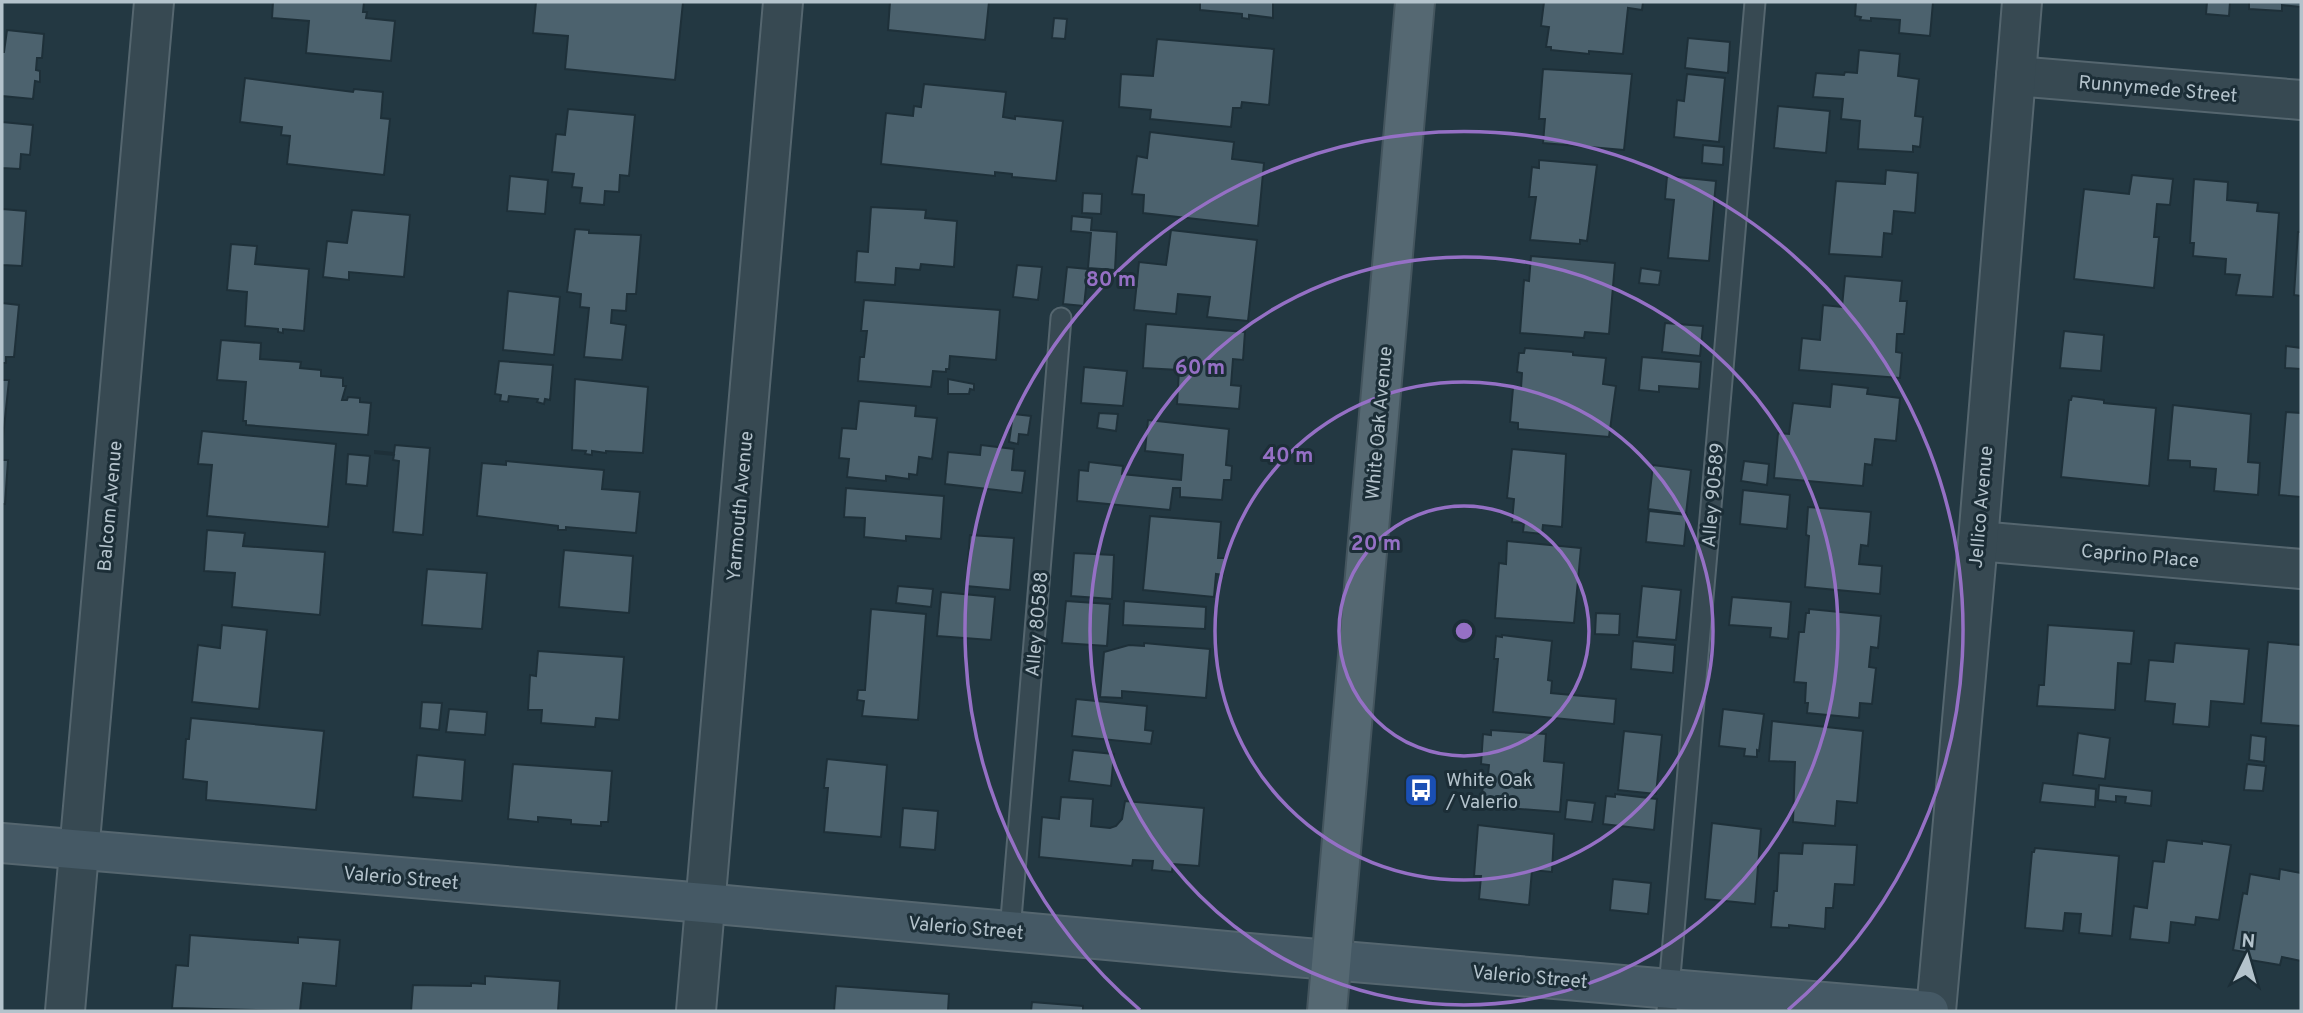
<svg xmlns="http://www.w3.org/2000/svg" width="2303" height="1013" viewBox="0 0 2303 1013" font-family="Overpass,sans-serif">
  <rect width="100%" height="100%" fill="#233842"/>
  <g fill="#4c626e" stroke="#1e3039" stroke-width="2">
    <polygon points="273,2 364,2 363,12 367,12 366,18 395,21 391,61 306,53 309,21 272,18"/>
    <polygon points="536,2 683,2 675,80 565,69 568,36 533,33"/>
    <polygon points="890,2 989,2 985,40 888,30"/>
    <polygon points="1200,2 1273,2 1273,18 1249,15 1249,19 1242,18 1242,14 1200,10"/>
    <polygon points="1544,2 1643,2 1642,10 1628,8 1623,54 1589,51 1589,54 1551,50 1551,47 1546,47 1549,27 1541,26"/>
    <polygon points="1856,2 1933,2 1930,36 1899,33 1900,20 1871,18 1871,21 1860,20 1861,17 1855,16"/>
    <polygon points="2207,2 2230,2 2229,16 2206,14"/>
    <polygon points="2242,2 2301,2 2301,7 2282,5 2282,11 2249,9 2249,2"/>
    <polygon points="1054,18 1067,19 1065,39 1052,38"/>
    <polygon points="7,30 44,34 42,58 37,58 36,70 40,71 40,82 35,81 33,99 2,96 2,52 4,52"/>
    <polygon points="1688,38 1730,42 1728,73 1685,68"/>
    <polygon points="1157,39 1274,49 1269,105 1242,102 1241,108 1233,108 1231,127 1150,119 1151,110 1119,107 1121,74 1153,76"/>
    <polygon points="1859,50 1900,54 1898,76 1919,79 1915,116 1923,117 1920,147 1913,146 1913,152 1858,149 1860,121 1841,119 1843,99 1813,97 1816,73 1844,75 1845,72 1857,73"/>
    <polygon points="1543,69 1632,74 1624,150 1543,143 1545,119 1539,119"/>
    <polygon points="1687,74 1725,78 1719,142 1674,137 1677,100 1684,101"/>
    <polygon points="245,78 353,92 354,89 383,92 381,118 390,119 384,175 287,164 290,136 281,135 282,127 240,122"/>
    <polygon points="924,84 1006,92 1003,117 1015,119 1015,116 1063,121 1056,181 1012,177 1012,174 995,172 995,176 881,164 886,113 913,116 914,106 921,107"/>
    <polygon points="1778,106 1830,111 1826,153 1774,148"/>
    <polygon points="568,109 635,115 629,176 620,175 619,192 605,191 604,205 580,203 582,188 572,187 574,174 552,172 556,134 565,135"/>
    <polygon points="2,122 33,125 30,155 21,154 20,169 2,168 2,171"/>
    <polygon points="1150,132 1234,142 1232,159 1264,163 1258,226 1143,213 1144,195 1132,194 1137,156 1147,158"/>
    <polygon points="1703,145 1724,147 1723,165 1702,163"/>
    <polygon points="1539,160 1597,165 1587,241 1580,240 1580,244 1530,240 1536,197 1529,197 1532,167 1539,168"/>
    <polygon points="1886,170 1918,173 1915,213 1894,211 1892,234 1884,233 1882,257 1829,254 1836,181 1885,184"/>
    <polygon points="2132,175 2173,179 2170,205 2157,204 2154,237 2159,237 2154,288 2074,279 2084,189 2129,194"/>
    <polygon points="510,176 548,180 545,214 507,211"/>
    <polygon points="1667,176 1716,181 1709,261 1668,258 1674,200 1665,199"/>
    <polygon points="2194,179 2228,182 2227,200 2258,203 2257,211 2279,213 2273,297 2236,295 2240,275 2225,274 2226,259 2193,256 2194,243 2190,243"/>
    <polygon points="1083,193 1102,194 1101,214 1082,213"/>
    <polygon points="871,207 926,210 925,218 957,221 954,267 921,264 920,270 896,268 895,285 855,282 857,251 868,252"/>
    <polygon points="2,209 26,211 22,266 2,265"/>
    <polygon points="352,210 410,215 404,277 349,272 349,280 323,277 327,241 347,243"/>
    <polygon points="1072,216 1092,218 1091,230 1117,232 1115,270 1088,268 1091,233 1071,231"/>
    <polygon points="575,229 589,230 589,233 641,235 636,294 627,294 626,311 612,310 611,323 626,325 622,360 584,357 589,308 580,307 581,294 567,292"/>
    <polygon points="1171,230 1257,240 1248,321 1207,317 1210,297 1178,294 1176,314 1134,310 1139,262 1166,265"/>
    <polygon points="2298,232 2301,232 2301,296 2294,295"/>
    <polygon points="231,244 257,246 255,264 309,269 304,331 283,329 283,333 278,332 278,329 245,326 247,292 227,290"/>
    <polygon points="1531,256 1615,263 1609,334 1585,332 1584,338 1520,333 1524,280 1529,281"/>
    <polygon points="1017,265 1042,267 1038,300 1013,297"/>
    <polygon points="1067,267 1088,269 1084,306 1063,304"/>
    <polygon points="1641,268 1661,271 1659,285 1639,283"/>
    <polygon points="1845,276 1902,281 1900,301 1907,301 1904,334 1897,334 1896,352 1902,353 1900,378 1799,370 1802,338 1820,340 1823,305 1842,307"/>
    <polygon points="508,291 560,297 554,355 503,350"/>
    <polygon points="864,300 1000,310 996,360 950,356 949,369 946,369 946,372 933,371 931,387 858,381 860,357 864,357 867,331 861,331"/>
    <polygon points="2,303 19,305 14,357 6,357 6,363 2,363"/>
    <polygon points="1665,323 1703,326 1700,356 1662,352"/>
    <polygon points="1146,324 1245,332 1243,360 1233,359 1231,385 1241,386 1239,409 1177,404 1179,370 1143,368"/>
    <polygon points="2064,331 2104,335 2101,371 2060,368"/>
    <polygon points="221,340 261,343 260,359 301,362 300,368 321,370 321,376 343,378 343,386 346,386 342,400 347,400 348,397 360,398 360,402 371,403 368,435 246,425 246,421 243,421 246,382 217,380"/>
    <polygon points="2286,346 2301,348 2301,369 2285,368"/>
    <polygon points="1525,348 1573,352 1573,355 1606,358 1603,384 1616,386 1609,437 1518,429 1518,423 1510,422 1513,388 1521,388 1522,373 1517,372 1519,353 1524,353"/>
    <polygon points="1642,357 1701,362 1699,389 1659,386 1659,392 1639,390"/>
    <polygon points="499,361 553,365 550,400 545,399 544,404 537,402 538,399 509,396 508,402 500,401 501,395 495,394"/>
    <polygon points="1084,367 1127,371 1123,406 1081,403"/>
    <polygon points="575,379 648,387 643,453 606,451 606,453 592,451 592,455 585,454 586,451 572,450"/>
    <polygon points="948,379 974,384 974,390 970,389 969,394 948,394"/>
    <polygon points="2,380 9,380 2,447"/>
    <polygon points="1832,384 1868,388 1867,394 1900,398 1896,441 1875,439 1872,465 1865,464 1863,486 1774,478 1778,433 1789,434 1793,403 1830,407"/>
    <polygon points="2072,396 2104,400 2104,403 2156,408 2149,486 2061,477 2069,400 2071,400"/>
    <polygon points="859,401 916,406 915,416 937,418 932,459 919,457 917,475 909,474 909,479 886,476 886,481 847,477 849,459 839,458 842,428 856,429"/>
    <polygon points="2173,405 2251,414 2248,462 2260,463 2258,495 2214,491 2216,469 2190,467 2190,461 2168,460"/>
    <polygon points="2286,412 2301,413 2301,497 2279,495"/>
    <polygon points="1099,413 1118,414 1116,431 1097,428"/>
    <polygon points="1013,414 1031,416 1028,435 1019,434 1018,444 1009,442"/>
    <polygon points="1148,420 1229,429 1226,465 1232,466 1231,480 1224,480 1222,500 1180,497 1180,488 1173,488 1170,510 1077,501 1079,470 1088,471 1089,462 1123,466 1122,474 1181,480 1183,455 1145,451"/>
    <polygon points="202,431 336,444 328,527 207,516 212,465 198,464"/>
    <polygon points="395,445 430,448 423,535 393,532 399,461 393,460 394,455 375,453 375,451 394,453"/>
    <polygon points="981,445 1014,449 1012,470 1025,471 1022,493 945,484 948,452 980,455"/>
    <polygon points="1512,449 1566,454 1562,527 1543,525 1542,534 1523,532 1524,523 1512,522 1514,499 1507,498"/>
    <polygon points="348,454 370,456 367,486 346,484"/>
    <polygon points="2,460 8,460 5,504 2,504"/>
    <polygon points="506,461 604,470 602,489 640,492 636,533 566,527 566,530 558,530 558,526 477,516 482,463 506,465"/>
    <polygon points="1744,461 1769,464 1767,485 1741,481"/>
    <polygon points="1653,465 1691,470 1686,514 1648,509"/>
    <polygon points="846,488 944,496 941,539 906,536 906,541 864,537 865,518 844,517"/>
    <polygon points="1743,490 1790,495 1787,529 1740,524"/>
    <polygon points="1808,507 1871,512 1868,546 1861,545 1859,564 1882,566 1880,594 1805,587 1809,536 1806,535"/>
    <polygon points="1649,511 1687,515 1684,546 1646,542"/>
    <polygon points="1150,516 1221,522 1218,558 1225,558 1223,575 1216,574 1214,597 1143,590"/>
    <polygon points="207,530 245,533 243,546 325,552 320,615 232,607 235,573 204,571"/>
    <polygon points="970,535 1014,538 1010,590 966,586"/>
    <polygon points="1507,541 1581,548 1574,623 1495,618 1499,563 1506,564"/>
    <polygon points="564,550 633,556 629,613 559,607"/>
    <polygon points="1074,553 1114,555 1112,599 1071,596"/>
    <polygon points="427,569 487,573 482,629 422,625"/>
    <polygon points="898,586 933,589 931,607 896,603"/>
    <polygon points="1642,586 1681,590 1676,640 1637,637"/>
    <polygon points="941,592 995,597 991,640 937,636"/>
    <polygon points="1732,597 1791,602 1788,639 1770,637 1771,628 1729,625"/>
    <polygon points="1066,601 1110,604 1107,646 1062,643"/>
    <polygon points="1124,601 1206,607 1205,629 1123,625"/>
    <polygon points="871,609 926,614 918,720 862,716 864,701 857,700 858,690 865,690"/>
    <polygon points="1809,609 1881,616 1878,648 1871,647 1869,667 1876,668 1872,704 1860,703 1859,718 1807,713 1808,703 1805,703 1806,683 1794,682 1799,632 1804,632 1806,613 1809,613"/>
    <polygon points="1596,613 1620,614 1619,635 1595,634"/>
    <polygon points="222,625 267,630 259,709 192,702 198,645 220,648"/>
    <polygon points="2048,625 2134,631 2131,664 2118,663 2115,710 2037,706 2039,685 2044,685"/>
    <polygon points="1502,635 1552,641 1548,680 1552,681 1551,693 1616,699 1614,724 1493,712 1498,659 1494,659 1496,636 1502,637"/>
    <polygon points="1633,641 1675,645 1673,673 1631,669"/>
    <polygon points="2268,642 2301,645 2301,726 2261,723"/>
    <polygon points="1144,643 1210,649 1206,698 1122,691 1122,698 1100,697 1104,652 1129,645 1144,646"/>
    <polygon points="2175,643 2249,649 2244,704 2211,701 2209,727 2173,724 2175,704 2145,701 2149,660 2173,662"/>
    <polygon points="538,651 624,657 619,720 596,718 595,727 541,723 542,710 528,710 530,675 536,676"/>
    <polygon points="1076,699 1147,706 1145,730 1153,731 1151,744 1072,736"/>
    <polygon points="422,702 442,703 439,730 420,728"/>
    <polygon points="449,709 487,712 485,735 446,732"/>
    <polygon points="1723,709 1764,714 1759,751 1757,750 1757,757 1744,756 1745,749 1719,746"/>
    <polygon points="191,718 324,731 316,810 206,800 207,782 183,779 186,739 189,739"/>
    <polygon points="1772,721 1863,731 1857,803 1837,801 1835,826 1793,822 1795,762 1769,761"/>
    <polygon points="1491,730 1546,734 1544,761 1564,763 1560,812 1481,806 1483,785 1487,785 1489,765 1481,764 1483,734 1491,735"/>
    <polygon points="1624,731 1662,735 1656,794 1618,790"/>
    <polygon points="2078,733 2110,738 2105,779 2073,775"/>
    <polygon points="2251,735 2266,737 2264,762 2249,760"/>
    <polygon points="1073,750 1114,754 1111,786 1069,781"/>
    <polygon points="417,755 465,760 462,801 413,797"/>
    <polygon points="827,759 887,765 881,837 824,832 828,788 824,788"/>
    <polygon points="513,764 612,771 608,822 601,822 601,826 571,824 571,820 538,817 538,822 508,819"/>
    <polygon points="2247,764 2266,766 2263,791 2244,790"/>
    <polygon points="2043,783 2096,789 2095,807 2040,802"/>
    <polygon points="2099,785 2152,791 2151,806 2125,803 2126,797 2116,796 2116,802 2098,800"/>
    <polygon points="1615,794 1657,799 1654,830 1603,824 1606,796 1615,797"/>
    <polygon points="1061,797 1093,799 1091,826 1110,828 1116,826 1122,819 1125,801 1204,808 1199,866 1173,864 1172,872 1152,870 1153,861 1133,860 1132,866 1039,857 1042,817 1059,819"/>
    <polygon points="1567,800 1595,803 1592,822 1565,819"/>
    <polygon points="903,808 938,811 935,850 900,847"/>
    <polygon points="1712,823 1761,829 1755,904 1705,899"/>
    <polygon points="1478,825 1554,834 1552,872 1532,870 1529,905 1479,899 1481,876 1474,876"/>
    <polygon points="2167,840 2202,844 2202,841 2231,845 2219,920 2196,917 2195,925 2171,922 2169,943 2130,939 2134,906 2147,908 2153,861 2164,862"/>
    <polygon points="1803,843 1857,845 1854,885 1835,884 1833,908 1826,908 1825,929 1789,925 1789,928 1771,927 1774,891 1777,891 1779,853 1802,854"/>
    <polygon points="2035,848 2119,856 2112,936 2079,933 2081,914 2065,913 2063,931 2025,928 2032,852 2034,852"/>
    <polygon points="2280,869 2301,873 2301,961 2282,957 2280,965 2244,959 2245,952 2233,950 2243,893 2247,894 2250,874 2279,879"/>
    <polygon points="1613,879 1651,883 1648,914 1610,910"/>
    <polygon points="190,935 298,943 298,937 340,940 336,986 303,983 300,1011 172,1008 176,965 188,966"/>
    <polygon points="485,976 560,981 558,1011 411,1011 413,985 471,986 471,983 485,984"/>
    <polygon points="836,986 949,994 948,1011 834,1011"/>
    <polygon points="1032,1002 1083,1006 1083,1011 1088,1011 1031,1011"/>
  </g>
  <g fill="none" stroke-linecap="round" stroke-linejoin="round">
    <g stroke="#55666f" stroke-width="23">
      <g id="lane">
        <polyline points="1010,931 1061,318"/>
        <polyline points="1667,1011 1755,2"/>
      </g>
    </g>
    <g stroke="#55666f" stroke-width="42">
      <g id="street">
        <polyline points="2016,76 2301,100"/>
        <polyline points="1978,541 2301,569"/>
        <polyline points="65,1011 154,2"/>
        <polyline points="696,1011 783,2"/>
        <polyline points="1936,1011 1978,541 2022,2"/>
      </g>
    </g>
    <g stroke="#55666f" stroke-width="42">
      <polyline id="secondary" points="2,843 704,903 1237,952 1929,1011"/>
    </g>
    <g stroke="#44555e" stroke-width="42">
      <polyline id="primary" points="1327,1011 1415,2"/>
    </g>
    <use href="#lane" stroke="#374952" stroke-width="19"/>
    <use href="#street" stroke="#374952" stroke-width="38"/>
    <use href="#secondary" stroke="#455965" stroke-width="38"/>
    <use href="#primary" stroke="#556872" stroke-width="38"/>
  </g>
  <g fill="none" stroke="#9570c5" stroke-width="3.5">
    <circle cx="1464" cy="631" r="125"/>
    <circle cx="1464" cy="631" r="249"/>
    <circle cx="1464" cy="631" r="374"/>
    <path d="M1140 1010A499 499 0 1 1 1788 1010"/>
  </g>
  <defs>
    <g id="bus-square" transform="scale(1.75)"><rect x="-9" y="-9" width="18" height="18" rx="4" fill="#1a4fb4" stroke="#1c2e37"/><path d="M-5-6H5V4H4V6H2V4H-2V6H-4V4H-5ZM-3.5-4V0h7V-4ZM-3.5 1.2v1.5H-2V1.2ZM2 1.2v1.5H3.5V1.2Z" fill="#fff"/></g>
  </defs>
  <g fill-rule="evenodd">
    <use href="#bus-square" x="1421" y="790"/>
  </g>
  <g text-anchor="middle" stroke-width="6" stroke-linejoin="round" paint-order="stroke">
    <g font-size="19" fill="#b4c3cc" stroke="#1c2e37">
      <text transform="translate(2158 88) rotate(5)" y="7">Runnymede Street</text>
      <text transform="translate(1378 423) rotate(-85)" y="7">White Oak Avenue</text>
      <text transform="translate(1712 495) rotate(-85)" y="7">Alley 90589</text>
      <text transform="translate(109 506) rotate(-85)" y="7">Balcom Avenue</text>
      <text transform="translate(739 506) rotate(-85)" y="7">Yarmouth Avenue</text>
      <text transform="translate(1980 507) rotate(-85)" y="7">Jellico Avenue</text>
      <text transform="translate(2140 555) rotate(5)" y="7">Caprino Place</text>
      <text transform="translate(1036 624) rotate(-85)" y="7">Alley 80588</text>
      <text transform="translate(401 877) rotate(5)" y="7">Valerio Street</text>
      <text transform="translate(966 927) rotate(5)" y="7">Valerio Street</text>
      <text transform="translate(1530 976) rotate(5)" y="7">Valerio Street</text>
    </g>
    <g font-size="19" fill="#b4c3cc" stroke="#1c2e37" text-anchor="start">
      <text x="1446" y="786">White Oak<tspan x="1446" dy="22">/ Valerio</tspan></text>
    </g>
  </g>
  <circle cx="1464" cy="631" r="10" fill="#9570c5" stroke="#1c2e37" stroke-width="3.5"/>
  <g font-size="21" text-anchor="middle" font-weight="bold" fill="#9570c5" stroke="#1c2e37" stroke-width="6" stroke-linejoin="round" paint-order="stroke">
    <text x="1111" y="286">80 m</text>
    <text x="1200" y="374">60 m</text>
    <text x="1288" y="462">40 m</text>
    <text x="1376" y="550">20 m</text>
  </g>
  <rect width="2303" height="1013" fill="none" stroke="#b4c3cc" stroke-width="7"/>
  <g transform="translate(2247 957) rotate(5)" stroke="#1c2e37" stroke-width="5" paint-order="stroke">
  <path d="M0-5L12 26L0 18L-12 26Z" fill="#b4c3cc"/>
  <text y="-10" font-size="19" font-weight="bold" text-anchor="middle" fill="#b4c3cc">N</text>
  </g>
</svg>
